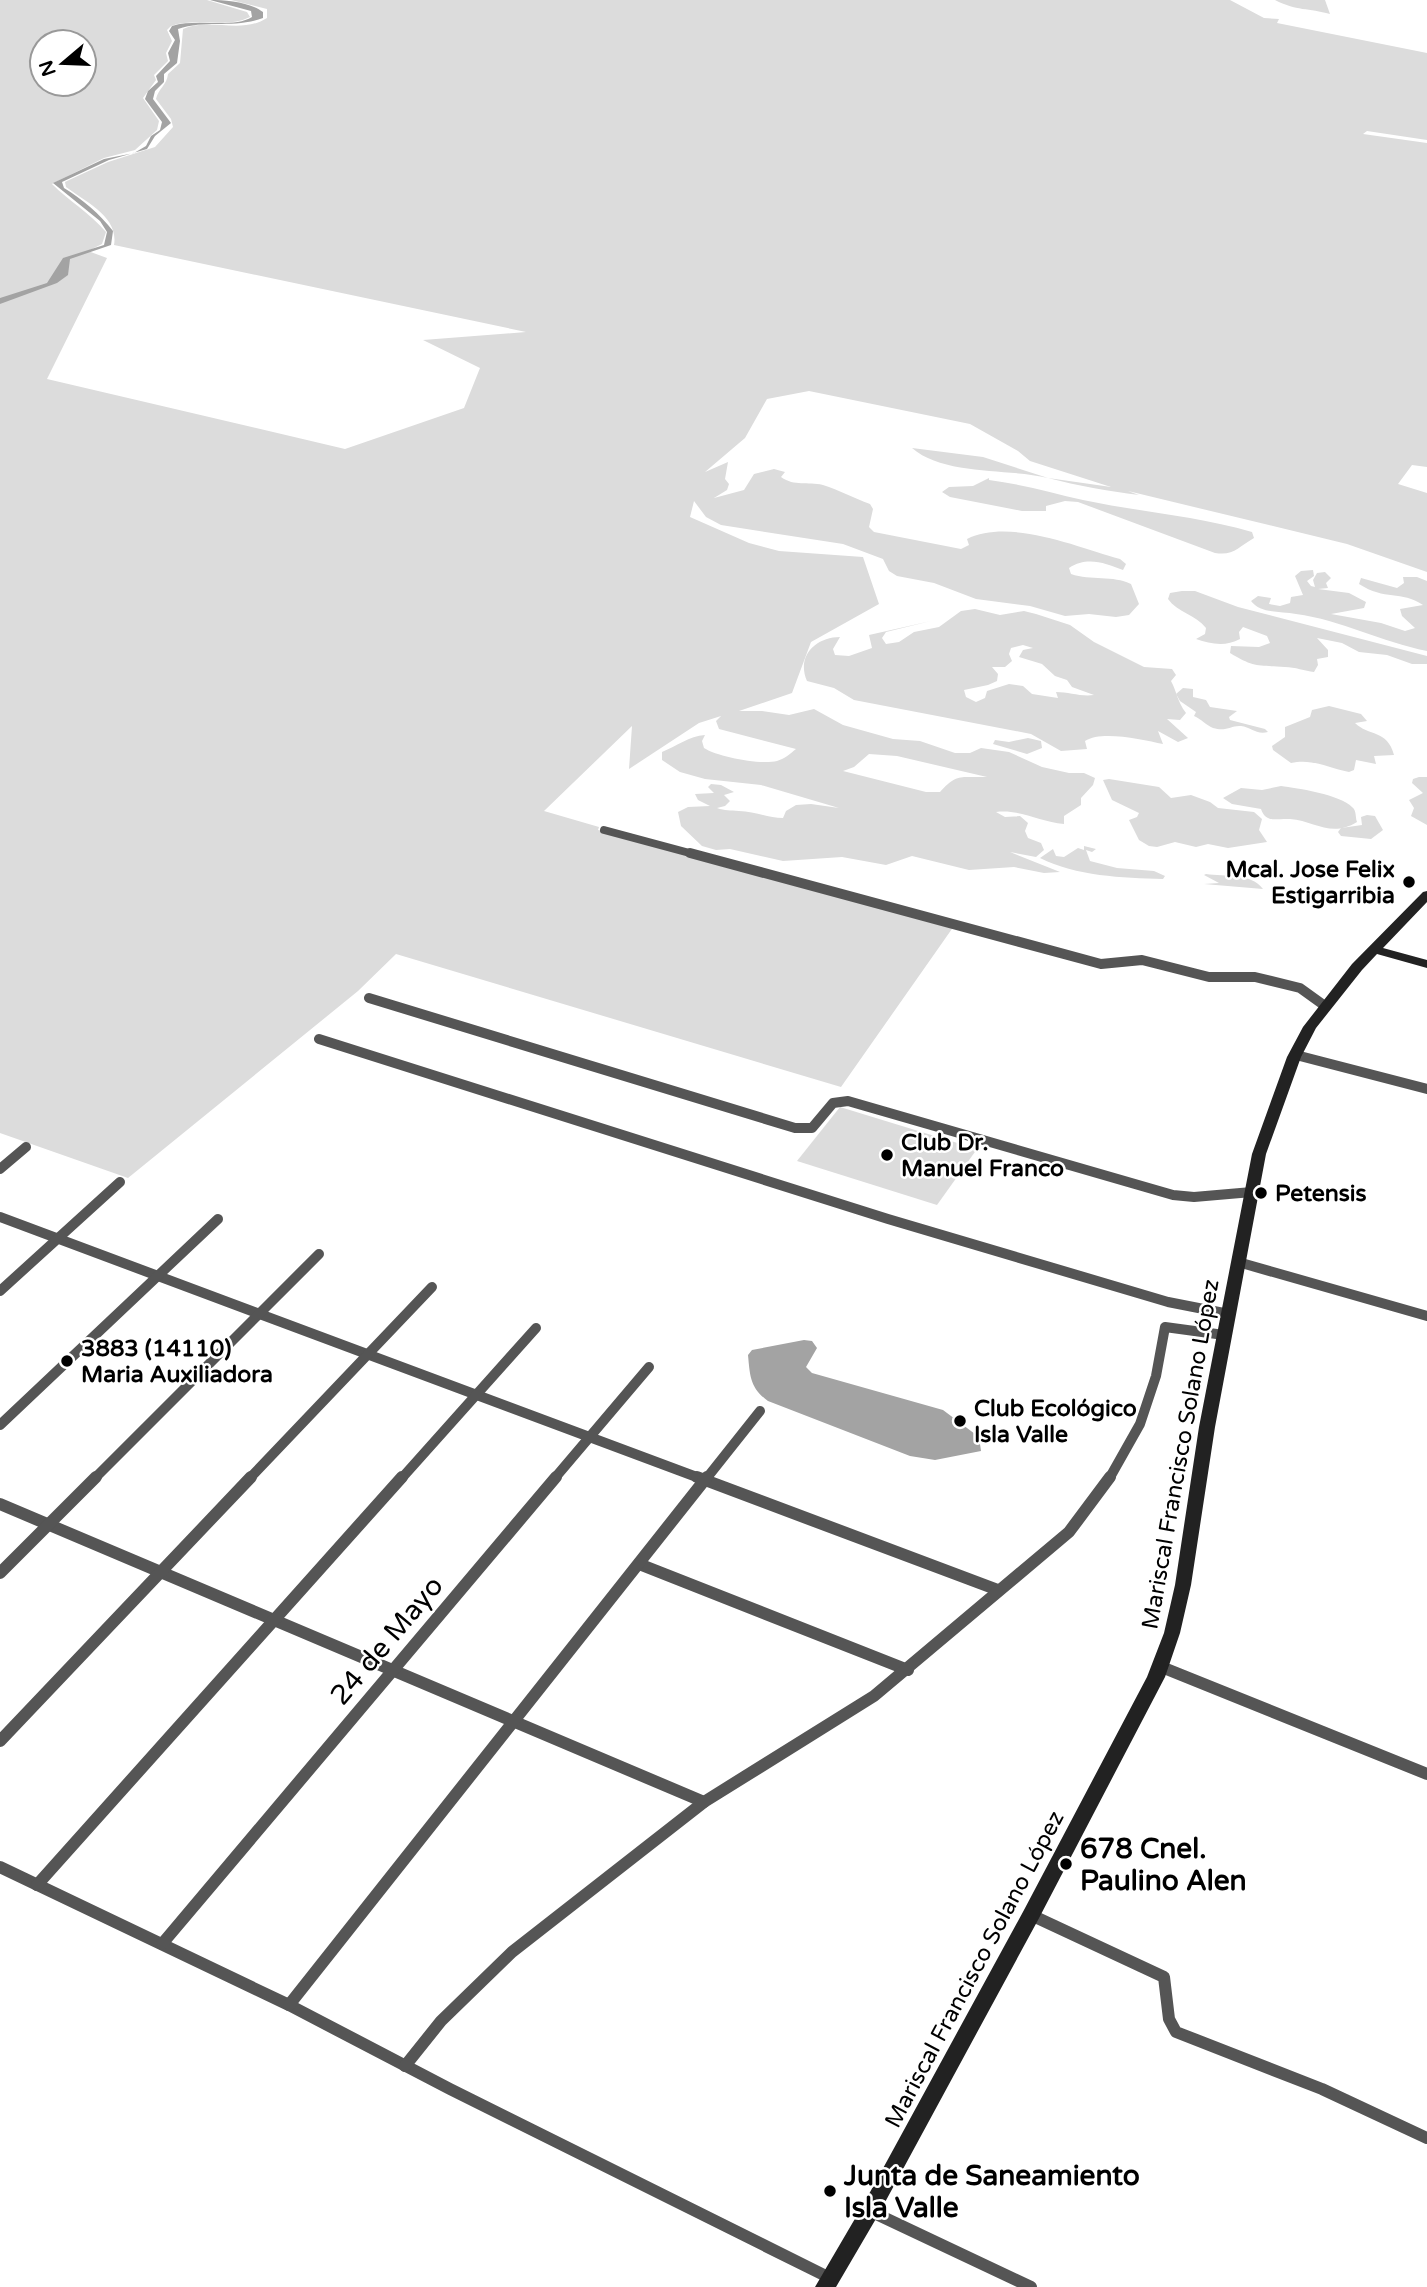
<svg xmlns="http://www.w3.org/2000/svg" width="1427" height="2287" viewBox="0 0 1427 2287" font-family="'Varela Round',sans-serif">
  <rect width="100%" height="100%" fill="#fff"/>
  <g fill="#dcdcdc" fill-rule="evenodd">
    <path d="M0,0H207L247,12L250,17C226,29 196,17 171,26L167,30L172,41L166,53L168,61L154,75L156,80L143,98L159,121L157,130L135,150L104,158L52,184C69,201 90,213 106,232L102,244L88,251L107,258L47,379L345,449L464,408L480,368L423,340L526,332L114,245C119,217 86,202 66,187L65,182L69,180L108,162L155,147L173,127L171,119L156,99C158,89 167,85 168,74L180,63L183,29C210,17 240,35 267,18V9L231,0H1230L1264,18L1279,19L1277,23L1427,53V140L1367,131L1363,134L1427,143V467L1412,465L1398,484L1427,493V572L1347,544L1128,491L1139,495C1108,491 1078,486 1048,478C1008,468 944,476 912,448L983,457L1048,478L1111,487L1030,461L1018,451L970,424L809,391L767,399L745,438L705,472L728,462L725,479L729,484L727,490L714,498L744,490L754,474L774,469L785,472L781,477C795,487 807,481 823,485C839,490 854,498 870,504L873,509L869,527L874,532L961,549L969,545L967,539C1010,518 1077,547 1120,559L1126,564L1123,570C1105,563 1087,556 1069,568L1071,574C1091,581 1113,575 1131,584L1139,604L1129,615L1116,617L1089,614L1065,616L1030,606L976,599L934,583L897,576L889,571L883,559L843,544L721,525L706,517L694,501L690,517L749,543L779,551L863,557L879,604L811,642L792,693L739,711H762L789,715L814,709L843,725L893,739L920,741L955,753H970L981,748L1009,752L1042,767L1069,773H1084L1095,778L1093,785L1081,798V805L1064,816V824C1040,822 1021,809 996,812L1005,817L1020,816L1028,823L1025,831L1028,838L1041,843L1044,850L1036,857L1010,852L1060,872L1044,873L1014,867L969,870L912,856L886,865L842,857L783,861L730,849L716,850L702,846L681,826L678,812L688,807L710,806L698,800L695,794L714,793L708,787L711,784L721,785L734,792L724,795L730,801L725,806L717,808C725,811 730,810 739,811C754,811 768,818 783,818L786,811L796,805L811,804L839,808L761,785L705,779L680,772L662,760V752C677,746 689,736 705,735L702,741L704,748C718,757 760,765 777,761C784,759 790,754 796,749L719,729L716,721L721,716L699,723L629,769L632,726L544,811L599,827L598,830L954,926L841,1087L396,954L358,991L128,1178L0,1133ZM42,42H84V84H42ZM869,754L897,756L987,777C963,778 957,772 940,792H926L843,771L854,767Z"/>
    <path d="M1275,0H1325L1330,14C1309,8 1296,11 1275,0Z"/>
    <path d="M989,478V480C1021,484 1052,493 1083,500C1140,512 1197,516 1252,532L1254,538C1238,547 1234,556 1215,553L1078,502L1065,501L1046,506V511H1022L950,497L942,492L949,487L973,486Z"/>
    <path d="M1313,570L1314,576L1307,581L1311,586L1315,587L1313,580L1317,573L1325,572L1331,578L1326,583L1328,588L1318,589L1349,593L1366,602L1364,608L1331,614L1381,623L1405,631L1415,628L1402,616L1400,609L1423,605C1401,590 1385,601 1359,584L1361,578L1397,588L1404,583L1403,577H1417L1427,581V651C1382,642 1341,620 1296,614C1280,611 1261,614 1251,601L1258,596L1271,598L1269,604L1280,606L1290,603L1291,597L1303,595L1295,576L1301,571Z"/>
    <path d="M1182,591H1195L1238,607L1427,656V664H1412L1387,655L1359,652L1342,643L1317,638L1328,650V657L1317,659L1318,665L1314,672C1305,671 1295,667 1285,667C1257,665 1255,668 1230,653L1231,646L1259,647L1270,643L1267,636L1243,627L1239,632L1240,639C1225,647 1211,644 1196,639L1205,634L1206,628C1196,615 1177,612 1168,599L1170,593Z"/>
    <path d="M975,609L1000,615L1024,611L1036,614L1070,625L1094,642L1144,667L1172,669L1176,675L1171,681C1177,692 1177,701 1186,713L1180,720L1167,719L1188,738L1178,742L1158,731L1163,744C1143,740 1102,730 1085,741L1087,749L1061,751L1031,734L854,700L834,688L807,681C796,656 816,637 840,637L833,649L835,655L849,656L872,648L869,635L931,621L886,632L882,638L886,644L899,642L914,632L939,627L961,611ZM1023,645L1033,648L1023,650L1019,657L1042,664L1055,676L1067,680L1072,687L1094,695C1081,697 1069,692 1056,692L1058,698L1032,694L1023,686L1009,684L987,691L985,698L976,702L966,697L964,690L988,685L997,681L998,674L992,667H1005L1012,661L1009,654L1011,648Z"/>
    <path d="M1183,688L1193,689V697L1206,700L1210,707L1237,711L1229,717L1230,720L1265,729L1268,732C1256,735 1251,727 1241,726C1231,725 1227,732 1213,728C1206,725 1201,719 1194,716L1196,712L1180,701L1176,694Z"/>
    <path d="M1329,706L1361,714L1367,721L1355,723C1368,736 1388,730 1394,755L1374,756L1376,764L1356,760L1354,770L1349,772C1328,768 1312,758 1291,763L1273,750L1272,746L1285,737V727L1310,717L1312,710Z"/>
    <polygon points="1028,738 1041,741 1042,748 1027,754 993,744 995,740 1009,742"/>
    <polygon points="1419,777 1427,777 1427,825 1411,816 1414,808 1409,800 1423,793 1412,783 1413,779"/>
    <polygon points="1109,779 1159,787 1171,798 1191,795 1210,802 1218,808 1254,812 1262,819 1259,830 1267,842 1228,848 1208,844 1196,847 1175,842 1157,847 1149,846 1139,840 1129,820 1137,817 1139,813 1112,800 1103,780"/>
    <path d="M1281,786C1297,788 1341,795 1352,807C1357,811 1355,817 1357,822C1331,838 1315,821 1290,819C1277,818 1266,824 1261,809L1232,804L1223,798L1241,788L1262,790Z"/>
    <polygon points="1367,815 1375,816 1383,830 1371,839 1341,836 1338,832 1341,828 1362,825 1361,817"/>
    <path d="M1084,846L1096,849L1092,852L1086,850L1090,861L1117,868L1154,871L1165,876L1163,879C1122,878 1076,876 1040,858L1053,849L1056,856L1064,857L1078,848L1084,850Z"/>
    <path d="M1206,874C1225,877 1250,872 1263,889L1204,884L1219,883L1204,875Z"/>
    <polygon points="840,1107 977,1149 937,1205 797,1161"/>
  </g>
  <g fill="#a3a3a3">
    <path d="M210,0C226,0 250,2 263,12V18C233,29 207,19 178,29L180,41L177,63L164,74V82L155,91L153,99L171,123L155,136L147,149L109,160L62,182L64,188C82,199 100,214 113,231L111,245L70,259L68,275L57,283L0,304V298L47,283L63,258L104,245L107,232L100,221L53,183L104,159L134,153L146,146L151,136L160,130L162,122L145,99L148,91L158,82L156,76L170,61L168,53L175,40L169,31L172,26C197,18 233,29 252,17L251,11Z"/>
    <path d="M804,1340L812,1341L817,1348L806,1367L812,1373L943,1410L979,1437L981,1451L935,1460L910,1456L768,1401C750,1388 750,1376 748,1355L752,1350Z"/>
  </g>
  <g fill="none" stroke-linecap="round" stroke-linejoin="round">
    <polyline stroke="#555" stroke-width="8" points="604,830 697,855"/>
    <g stroke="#555" stroke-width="10">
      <polyline points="690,853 1101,964 1142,960 1209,977 1255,977 1300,988 1325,1006"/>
      <polyline points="369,998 795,1128 812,1128 833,1103 848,1101 1173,1195 1194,1197 1252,1192"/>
      <polyline points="319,1039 888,1219 1168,1302 1229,1314"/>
      <polyline points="1296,1055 1427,1089"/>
      <polyline points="0,1169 26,1147"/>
      <polyline points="0,1217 702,1479"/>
      <polyline points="1238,1262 1427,1316"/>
      <polyline points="0,1291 120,1182"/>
      <polyline points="0,1425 218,1219"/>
      <polyline points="94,1479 319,1254"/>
      <polyline points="249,1479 432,1287"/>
      <polyline points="401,1479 536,1328"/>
      <polyline points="554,1479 649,1367"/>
      <polyline points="706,1479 760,1411"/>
      <polyline points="1109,1479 1140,1424 1156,1376 1165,1327 1224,1335"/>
    </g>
    <g stroke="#555" stroke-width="12">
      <polyline points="697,1477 998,1590"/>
      <polyline points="0,1504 704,1802"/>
      <polyline points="639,1564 908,1670"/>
      <polyline points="0,1573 96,1477"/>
      <polyline points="1159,1666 1427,1774"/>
      <polyline points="0,1741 251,1477"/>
      <polyline points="0,1867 289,2005 450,2089 830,2278"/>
      <polyline points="37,1885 402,1477"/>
      <polyline points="1031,1915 1164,1977 1169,2019 1176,2032 1322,2089 1427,2138"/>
      <polyline points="162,1944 556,1477"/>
      <polyline points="289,2005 707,1477"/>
      <polyline points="405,2066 441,2021 512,1952 704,1802 874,1696 1069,1532 1110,1477"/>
      <polyline points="870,2211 1031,2287"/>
    </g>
    <polygon fill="#222" fill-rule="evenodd" points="1427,891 1427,902 1383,948 1427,960 1427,968 1377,954 1362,970 1316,1028 1301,1057 1266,1154 1215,1427 1191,1585 1180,1633 1165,1677 1038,1920 877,2217 836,2287 815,2287 863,2205 1024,1910 1147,1677 1164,1633 1175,1585 1199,1427 1252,1154 1287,1057 1303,1027 1352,964 1423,892"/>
  </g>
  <g fill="#000" stroke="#fff" stroke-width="2.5">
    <circle cx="1409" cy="882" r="7"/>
    <circle cx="887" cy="1155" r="7"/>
    <circle cx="1261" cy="1193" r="7"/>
    <circle cx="67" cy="1361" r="7"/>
    <circle cx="960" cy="1421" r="7"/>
    <circle cx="1066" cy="1864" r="7"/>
    <circle cx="830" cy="2191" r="7"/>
  </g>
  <g text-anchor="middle" stroke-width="5" stroke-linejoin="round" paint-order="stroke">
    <g font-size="23" font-weight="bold" fill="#000" stroke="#fff" text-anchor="start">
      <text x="1395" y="877" text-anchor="end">Mcal. Jose Felix<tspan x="1395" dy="26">Estigarribia</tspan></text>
      <text x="901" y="1150">Club Dr.<tspan x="901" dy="26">Manuel Franco</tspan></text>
      <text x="1275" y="1201">Petensis</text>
      <text x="81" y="1356">3883 (14110)<tspan x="81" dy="26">Maria Auxiliadora</tspan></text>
      <text x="974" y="1416">Club Ecológico<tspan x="974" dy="26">Isla Valle</tspan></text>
    </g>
    <g font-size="23" fill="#000" stroke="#fff">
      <text transform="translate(1180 1454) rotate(-80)" y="8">Mariscal Francisco Solano López</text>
      <text transform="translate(974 1969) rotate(-62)" y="8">Mariscal Francisco Solano López</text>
    </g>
    <g font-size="28" fill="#000" stroke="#fff">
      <text transform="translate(386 1640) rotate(-50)" y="10">24 de Mayo</text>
    </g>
    <g font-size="28" font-weight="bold" fill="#000" stroke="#fff" text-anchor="start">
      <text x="1080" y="1858">678 Cnel.<tspan x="1080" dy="32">Paulino Alen</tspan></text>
      <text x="844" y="2185">Junta de Saneamiento<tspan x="844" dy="32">Isla Valle</tspan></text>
    </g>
  </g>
  <g transform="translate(63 63) rotate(251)"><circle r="33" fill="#ffffff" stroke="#999999" stroke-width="2"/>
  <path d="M0-5L12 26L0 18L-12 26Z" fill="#000000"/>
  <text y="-10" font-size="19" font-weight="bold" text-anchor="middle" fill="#000000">N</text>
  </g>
</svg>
